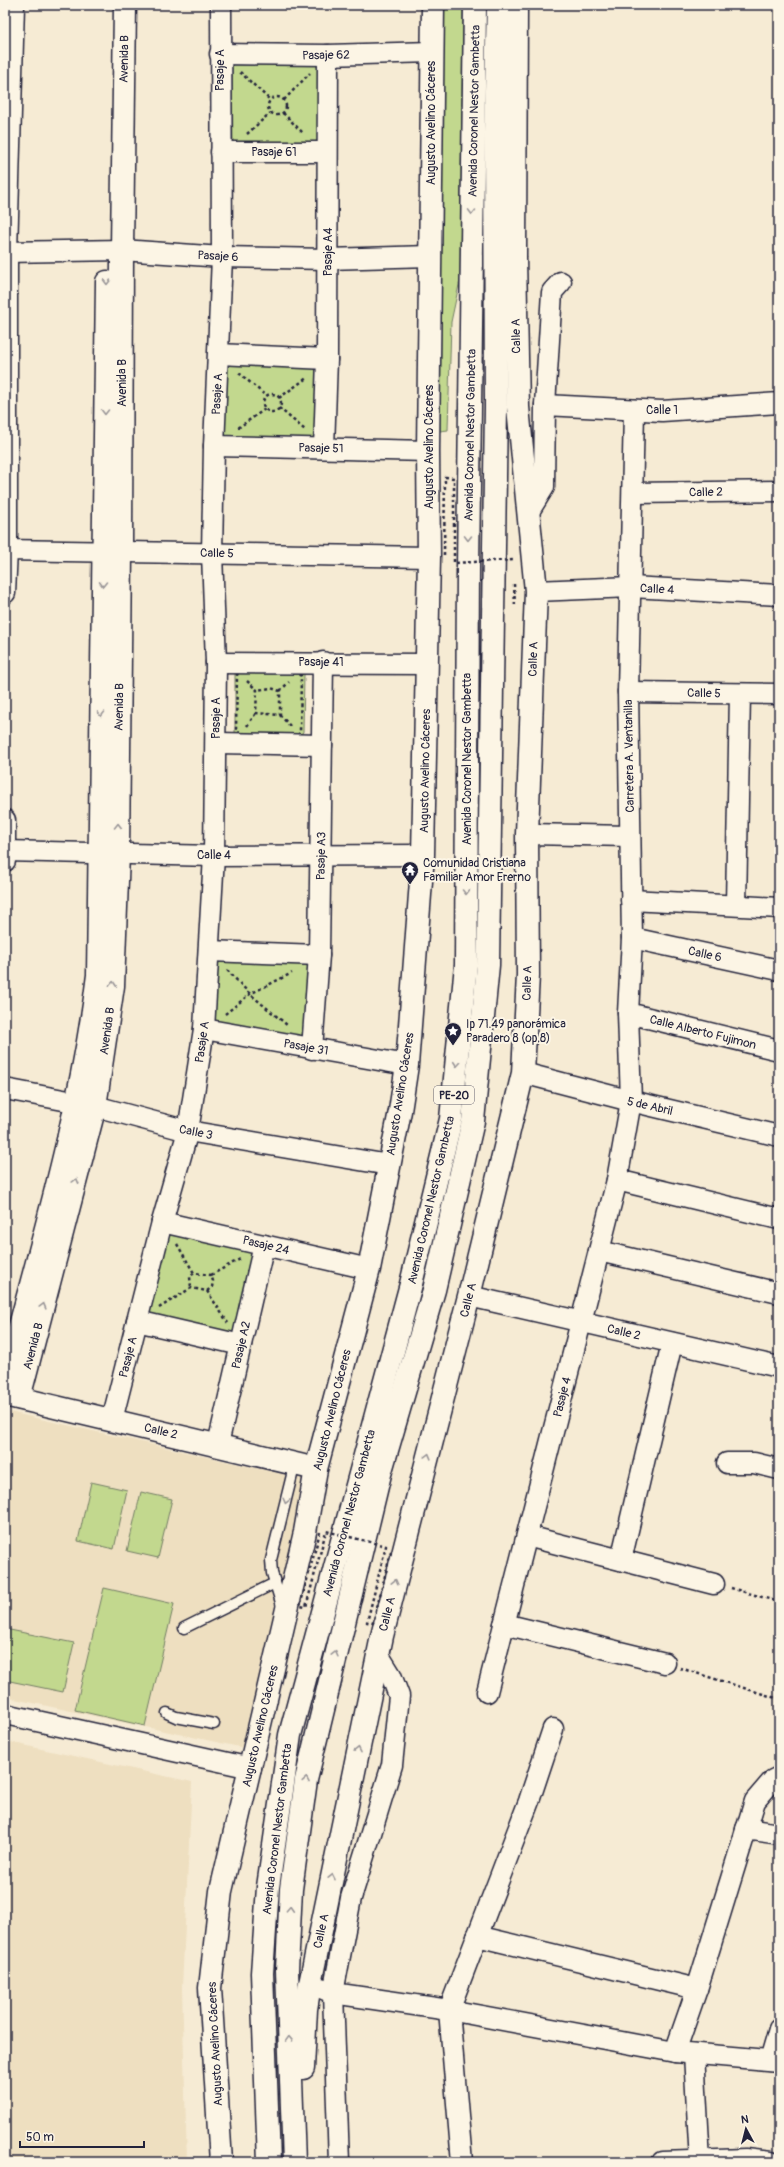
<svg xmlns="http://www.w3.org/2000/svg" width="784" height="2167" viewBox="0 0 784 2167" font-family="Pangolin,sans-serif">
  <rect width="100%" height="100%" fill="#f6ebd4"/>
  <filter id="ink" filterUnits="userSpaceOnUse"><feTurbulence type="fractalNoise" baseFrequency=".025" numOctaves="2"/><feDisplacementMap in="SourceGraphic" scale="8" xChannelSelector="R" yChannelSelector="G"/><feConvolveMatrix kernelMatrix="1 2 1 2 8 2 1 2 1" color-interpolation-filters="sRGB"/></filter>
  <g filter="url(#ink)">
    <g fill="#eedfc0">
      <polygon points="5,1411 308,1480 244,1748 5,1697"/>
      <polygon points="5,1741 192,1782 182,1987 187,2162 5,2162"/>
    </g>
    <g fill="#c2d88e" stroke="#727d64">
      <polygon points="444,5 463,5 460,280 451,322 448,430 440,431"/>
      <polygon points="320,64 319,147 233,146 232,65"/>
      <polygon points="226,361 315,365 318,369 318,441 229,441 224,436"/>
      <polygon points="235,669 298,669 304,675 303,732 298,736 241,737 235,732"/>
      <polygon points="215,956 311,960 307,1041 213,1027"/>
      <polygon points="172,1230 255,1249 238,1334 229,1338 150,1317 148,1310 164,1235"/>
      <polygon points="91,1482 127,1490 114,1549 78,1541"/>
      <polygon points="141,1492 172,1499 158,1558 127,1551"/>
      <polygon points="104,1588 174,1604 145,1726 75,1710"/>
      <polygon points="5,1629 74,1643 63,1692 5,1680"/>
    </g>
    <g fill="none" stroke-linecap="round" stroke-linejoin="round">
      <g stroke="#22223b" stroke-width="13">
        <g id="service">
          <polyline points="283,1609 272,1573 271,1560 295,1463"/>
          <polyline points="184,1628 275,1583"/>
          <polyline points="167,1713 176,1717 214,1724"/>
        </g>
      </g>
      <g stroke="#22223b" stroke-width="23">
        <g id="minor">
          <polyline points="220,54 328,55 432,52"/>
          <polyline points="221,152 327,152"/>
          <polyline points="5,252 122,250 222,257 328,259 430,256"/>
          <polyline points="219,354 327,359"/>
          <polyline points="545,405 662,411 779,403"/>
          <polyline points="214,446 428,451"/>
          <polyline points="324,448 327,359 328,55"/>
          <polyline points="633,493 779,491"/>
          <polyline points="528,513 544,487 545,405 552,292 561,282"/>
          <polyline points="5,550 429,557"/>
          <polyline points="536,591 631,587 779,595"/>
          <polyline points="5,593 7,550 7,252 14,5"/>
          <polyline points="216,663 426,664"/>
          <polyline points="628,692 779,694"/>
          <polyline points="216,743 322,745"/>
          <polyline points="5,820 5,861"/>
          <polyline points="527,834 630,836"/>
          <polyline points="5,851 214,856 423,855"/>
          <polyline points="631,900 779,908"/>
          <polyline points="736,905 740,694"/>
          <polyline points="632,938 779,970"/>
          <polyline points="209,951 319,955"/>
          <polyline points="628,1013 779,1050"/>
          <polyline points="204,1029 407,1065"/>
          <polyline points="312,1049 319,955 323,662"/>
          <polyline points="523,1073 631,1101 779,1136"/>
          <polyline points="5,1089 95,1106 188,1131 389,1165"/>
          <polyline points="617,1180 779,1219"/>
          <polyline points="162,1222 369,1269"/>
          <polyline points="599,1251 779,1293"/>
          <polyline points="469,1296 779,1367"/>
          <polyline points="137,1321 241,1345"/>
          <polyline points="112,1420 162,1222 188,1131 204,1029 214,856 216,663 212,553 214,446 222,257 221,5"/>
          <polyline points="218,1444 264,1245"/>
          <polyline points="727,1463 754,1463 779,1469"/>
          <polyline points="527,1536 714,1584"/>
          <polyline points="621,1560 672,1343"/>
          <polyline points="504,1624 665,1663"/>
          <polyline points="487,1692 617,1180 631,1101 628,1013 632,938 628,692 634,410"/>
          <polyline points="5,1714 251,1768"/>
          <polyline points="746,1829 779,1834"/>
          <polyline points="477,1936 697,1989"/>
          <polyline points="321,1988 333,1993 449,2010 675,2052 779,2061"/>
          <polyline points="675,2052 697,1989 755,1801 773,1780 779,1777"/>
          <polyline points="694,2054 700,2162"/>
          <polyline points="770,2060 779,2029"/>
          <polyline points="339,2162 333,1993 351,1898 392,1765 399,1696 391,1675 378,1654"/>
          <polyline points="462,2162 449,2010 529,1801 553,1729"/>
          <polyline points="662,2162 745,2159 771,2162"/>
        </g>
      </g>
      <g stroke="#22223b" stroke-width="25">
        <g id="tertiary">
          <path d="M5,1382C40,1248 81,1114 98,975L107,282"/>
          <polyline points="5,1395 316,1469"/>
          <polyline points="19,1398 95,1106 113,986 118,854 121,552 122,250 125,5"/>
          <polyline points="310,1984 382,1636 469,1296 523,1073 528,975 527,834 536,591 518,407 515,258 516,5"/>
          <polyline points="221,2162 210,1988 221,1891 305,1532 316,1469 369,1269 400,1111 407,1065 423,855 429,557 428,451 433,5"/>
        </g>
      </g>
      <g stroke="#22223b" stroke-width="25">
        <g id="trunk">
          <polyline points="303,2068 306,2009 310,1984"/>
          <polyline points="269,2162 262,1973 268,1887 290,1735 411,1284 451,1119 466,965 468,569 475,5"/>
          <polyline points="294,2162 287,1970 291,1889 306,1780 380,1474 434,1290 473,1121 488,965 496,407 495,133 498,5"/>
        </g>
      </g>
      <g stroke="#22223b" stroke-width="2.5" stroke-dasharray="3 3" stroke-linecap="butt">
        <polyline points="240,72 270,100"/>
        <circle cx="277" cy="106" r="9"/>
        <polyline points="284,100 310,73"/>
        <polyline points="283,113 304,134"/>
        <polyline points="247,134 270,113"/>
        <polyline points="239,373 266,396"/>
        <circle cx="272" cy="403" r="9"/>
        <polyline points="279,398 308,377"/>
        <polyline points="279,408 305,430"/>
        <polyline points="238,428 265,409"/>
        <polyline points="514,584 515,607"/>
        <polygon points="240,670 295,671 301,676 300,732 298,735 241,734 236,730 237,675"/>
        <polyline points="247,681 257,690 256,713 280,715 280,691 271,688 257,690"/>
        <polyline points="280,691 289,682"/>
        <polyline points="280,715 290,726"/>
        <polyline points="247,726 256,713"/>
        <polyline points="227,970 250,994 287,1025"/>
        <polyline points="225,1014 250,994 292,973"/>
        <polyline points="177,1244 194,1273"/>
        <polyline points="211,1275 242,1258"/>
        <polyline points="207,1291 228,1323"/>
        <polyline points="159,1308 191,1288 207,1291 212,1287 213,1281 211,1275 194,1273 190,1277 191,1288"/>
        <polyline points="731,1588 779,1602"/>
        <polyline points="680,1668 779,1699"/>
      </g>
      <use href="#service" stroke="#fcf5e5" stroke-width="10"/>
      <use href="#minor" stroke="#fcf5e5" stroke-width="20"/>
      <use href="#tertiary" stroke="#fcf5e5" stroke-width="22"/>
      <use href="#trunk" stroke="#fcf5e5" stroke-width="22"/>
      <g stroke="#22223b" stroke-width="2.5" stroke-dasharray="3 3" stroke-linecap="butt">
        <polyline points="444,555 445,477 454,478 454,563 514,560"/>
        <polyline points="320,1532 300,1606 306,1607 326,1531 386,1546 367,1622 373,1623 391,1552"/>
      </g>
    </g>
    <defs><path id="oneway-chevron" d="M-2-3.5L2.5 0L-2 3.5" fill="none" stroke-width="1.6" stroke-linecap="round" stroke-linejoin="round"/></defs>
    <g stroke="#9a9698">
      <use href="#oneway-chevron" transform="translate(472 212) rotate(91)"/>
      <use href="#oneway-chevron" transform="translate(107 282) rotate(91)"/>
      <use href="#oneway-chevron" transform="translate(105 412) rotate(91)"/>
      <use href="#oneway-chevron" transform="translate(468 538) rotate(91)"/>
      <use href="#oneway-chevron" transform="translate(103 584) rotate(91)"/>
      <use href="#oneway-chevron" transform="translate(101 714) rotate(91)"/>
      <use href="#oneway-chevron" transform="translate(118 826) rotate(-89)"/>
      <use href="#oneway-chevron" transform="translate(466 892) rotate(90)"/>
      <use href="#oneway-chevron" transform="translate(113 984) rotate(-86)"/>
      <use href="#oneway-chevron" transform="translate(457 1064) rotate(95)"/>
      <use href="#oneway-chevron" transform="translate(76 1181) rotate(-75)"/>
      <use href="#oneway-chevron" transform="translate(43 1306) rotate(-75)"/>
      <use href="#oneway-chevron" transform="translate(428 1456) rotate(-75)"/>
      <use href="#oneway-chevron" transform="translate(286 1501) rotate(104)"/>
      <use href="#oneway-chevron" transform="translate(395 1582) rotate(-76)"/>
      <use href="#oneway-chevron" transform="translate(335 1654) rotate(-76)"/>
      <use href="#oneway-chevron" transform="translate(358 1750) rotate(-78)"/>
      <use href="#oneway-chevron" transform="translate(306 1780) rotate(-80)"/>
      <use href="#oneway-chevron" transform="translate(332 1877) rotate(-78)"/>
      <use href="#oneway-chevron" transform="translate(290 1909) rotate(-87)"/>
      <use href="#oneway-chevron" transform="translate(289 2039) rotate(-92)"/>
    </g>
  </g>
  <defs>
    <g id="temple-pin" transform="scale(0.9)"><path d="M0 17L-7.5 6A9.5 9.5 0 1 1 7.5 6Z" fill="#22223b" stroke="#fcf5e5"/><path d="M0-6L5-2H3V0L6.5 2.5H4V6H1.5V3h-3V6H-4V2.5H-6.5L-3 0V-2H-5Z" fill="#fff"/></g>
    <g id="sight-pin" transform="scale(0.9)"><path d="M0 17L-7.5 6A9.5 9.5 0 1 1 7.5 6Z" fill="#22223b" stroke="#fcf5e5"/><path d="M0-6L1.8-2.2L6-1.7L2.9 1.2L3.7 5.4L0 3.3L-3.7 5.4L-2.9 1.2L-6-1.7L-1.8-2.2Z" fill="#fff"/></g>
  </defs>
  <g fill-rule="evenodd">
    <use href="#temple-pin" x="410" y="870"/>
    <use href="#sight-pin" x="453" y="1031"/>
  </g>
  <g text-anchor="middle" stroke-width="4" stroke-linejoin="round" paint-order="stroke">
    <rect fill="#fcf5e5" stroke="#63616e" stroke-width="1" x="434" y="1086" width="40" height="18" rx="3"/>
    <g font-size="11" font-weight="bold" fill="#22223b">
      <text x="454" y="1099">PE-20</text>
    </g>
    <g font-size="12" fill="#22223b" stroke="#fcf5e5">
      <text transform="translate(326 55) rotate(-1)" y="4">Pasaje 62</text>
      <text transform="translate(124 59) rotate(-89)" y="4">Avenida B</text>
      <text transform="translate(220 70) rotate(-90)" y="4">Pasaje A</text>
      <text transform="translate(474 111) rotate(-89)" y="4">Avenida Coronel Nestor Gambetta</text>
      <text transform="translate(431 123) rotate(-90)" y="4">Augusto Avelino Cáceres</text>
      <text x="274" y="156">Pasaje 61</text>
      <text transform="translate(328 252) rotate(-90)" y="4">Pasaje A4</text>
      <text transform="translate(218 256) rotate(3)" y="4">Pasaje 6</text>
      <text transform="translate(516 336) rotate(-91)" y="4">Calle A</text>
      <text transform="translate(122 383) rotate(-90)" y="4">Avenida B</text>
      <text transform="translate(217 394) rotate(-87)" y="4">Pasaje A</text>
      <text x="662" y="414">Calle 1</text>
      <text transform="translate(470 435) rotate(-89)" y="4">Avenida Coronel Nestor Gambetta</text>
      <text transform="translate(429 447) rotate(-90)" y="4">Augusto Avelino Cáceres</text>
      <text transform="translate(321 448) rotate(1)" y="4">Pasaje 51</text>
      <text transform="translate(706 492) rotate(-1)" y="4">Calle 2</text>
      <text transform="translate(217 553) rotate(1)" y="4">Calle 5</text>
      <text transform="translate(657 589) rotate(3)" y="4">Calle 4</text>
      <text transform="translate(533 659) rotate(-88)" y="4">Calle A</text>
      <text x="321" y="666">Pasaje 41</text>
      <text transform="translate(704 693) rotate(1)" y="4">Calle 5</text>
      <text transform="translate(119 707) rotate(-89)" y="4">Avenida B</text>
      <text transform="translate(216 718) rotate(-90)" y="4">Pasaje A</text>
      <text transform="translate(629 756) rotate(-91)" y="4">Carretera A. Ventanilla</text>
      <text transform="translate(467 759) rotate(-90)" y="4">Avenida Coronel Nestor Gambetta</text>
      <text transform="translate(425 771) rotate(-89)" y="4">Augusto Avelino Cáceres</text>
      <text x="214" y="859">Calle 4</text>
      <text transform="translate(321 856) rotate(-89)" y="4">Pasaje A3</text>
      <text transform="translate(705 954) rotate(12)" y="4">Calle 6</text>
      <text transform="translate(527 983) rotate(-88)" y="4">Calle A</text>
      <text transform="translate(107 1031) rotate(-82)" y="4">Avenida B</text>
      <text transform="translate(703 1032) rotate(14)" y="4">Calle Alberto Fujimon</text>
      <text transform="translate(202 1042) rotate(-82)" y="4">Pasaje A</text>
      <text transform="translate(306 1047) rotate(10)" y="4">Pasaje 31</text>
      <text transform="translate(400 1094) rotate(-81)" y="4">Augusto Avelino Cáceres</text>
      <text transform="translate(650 1106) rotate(13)" y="4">5 de Abril</text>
      <text transform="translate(196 1132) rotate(11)" y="4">Calle 3</text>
      <text transform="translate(431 1200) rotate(-77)" y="4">Avenida Coronel Nestor Gambetta</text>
      <text transform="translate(266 1245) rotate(13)" y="4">Pasaje 24</text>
      <text transform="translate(468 1300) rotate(-76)" y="4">Calle A</text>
      <text transform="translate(624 1332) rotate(13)" y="4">Calle 2</text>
      <text transform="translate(241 1345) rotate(-77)" y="4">Pasaje A2</text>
      <text transform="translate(33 1346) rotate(-75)" y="4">Avenida B</text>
      <text transform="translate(128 1357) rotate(-76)" y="4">Pasaje A</text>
      <text transform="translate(562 1397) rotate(-76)" y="4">Pasaje 4</text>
      <text transform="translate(332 1410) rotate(-76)" y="4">Augusto Avelino Cáceres</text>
      <text transform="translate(161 1431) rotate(13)" y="4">Calle 2</text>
      <text transform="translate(349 1513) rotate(-75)" y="4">Avenida Coronel Nestor Gambetta</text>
      <text transform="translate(387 1614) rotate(-76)" y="4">Calle A</text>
      <text transform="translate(260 1726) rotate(-77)" y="4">Augusto Avelino Cáceres</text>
      <text transform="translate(277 1829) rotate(-83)" y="4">Avenida Coronel Nestor Gambetta</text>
      <text transform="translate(321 1931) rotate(-78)" y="4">Calle A</text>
      <text transform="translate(215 2044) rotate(-93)" y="4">Augusto Avelino Cáceres</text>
    </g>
    <g font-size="12" fill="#22223b" stroke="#fcf5e5" text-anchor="start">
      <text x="423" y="867">Comunidad Cristiana<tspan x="423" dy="14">Familiar Amor Ererno</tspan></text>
      <text x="466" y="1028">Ip 71.49 panorámica<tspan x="466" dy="14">Paradero 8 (op.8)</tspan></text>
    </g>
  </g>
  <rect width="784" height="2167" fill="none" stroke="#fcf5e5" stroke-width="20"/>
  <rect x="10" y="10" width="764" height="2147" fill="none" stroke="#22223b" stroke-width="1.5" filter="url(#ink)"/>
  <g transform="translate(746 2129) rotate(353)" stroke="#fcf5e5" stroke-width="3" paint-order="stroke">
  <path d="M0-3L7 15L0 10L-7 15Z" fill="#22223b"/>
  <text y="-6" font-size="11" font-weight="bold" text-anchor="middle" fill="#22223b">N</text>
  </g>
  <path d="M20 2141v6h124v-6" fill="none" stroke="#22223b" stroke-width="2"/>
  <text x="26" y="2141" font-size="12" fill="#22223b" stroke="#fcf5e5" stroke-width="3" paint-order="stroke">50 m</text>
</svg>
